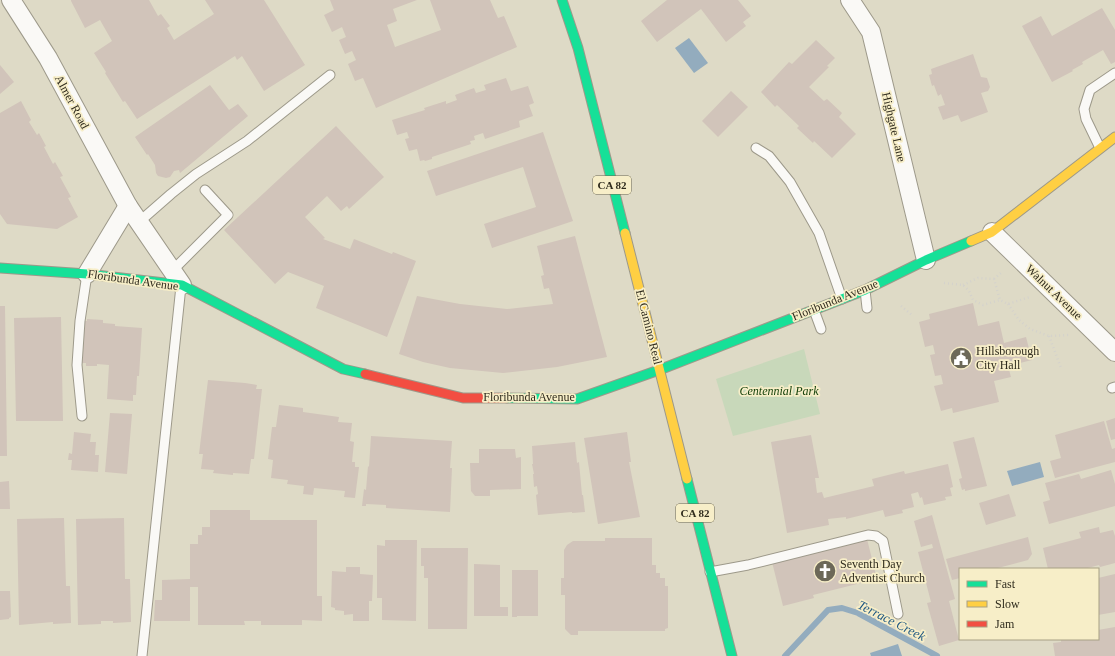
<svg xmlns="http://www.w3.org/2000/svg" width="1115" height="656" viewBox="0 0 1115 656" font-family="Georgia,serif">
  <rect width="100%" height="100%" fill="#dedac6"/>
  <polygon fill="#c8d8ba" points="804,349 820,414 733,436 716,379"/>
  <g fill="#93acbe">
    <polygon points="689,38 708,63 694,73 675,48"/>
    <polygon points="1040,462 1044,477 1012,486 1007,471"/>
    <polygon points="898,644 902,656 871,656 870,653"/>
  </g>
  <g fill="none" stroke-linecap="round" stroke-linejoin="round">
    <polyline stroke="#93acbe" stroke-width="6" points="785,656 828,610 842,608 858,613 937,656"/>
  </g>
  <g fill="#d1c4ba">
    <polygon points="71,0 149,0 158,16 161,14 170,26 167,28 174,40 214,14 205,0 264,0 305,65 264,91 242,56 237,60 235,56 137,119 125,101 123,102 105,73 106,72 94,53 112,41 100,20 85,28 71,1"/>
    <polygon points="330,0 417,0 393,9 397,21 387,25 395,47 441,30 430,0 490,0 498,18 504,16 517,47 376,108 363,78 355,81 348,64 356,60 352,51 345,54 339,40 346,37 342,27 332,32 324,15 334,10"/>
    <polygon points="667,0 738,0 751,16 743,22 746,26 726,42 701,9 657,42 641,21"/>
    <polygon points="1102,8 1115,30 1115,62 1111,64 1103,50 1082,62 1083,64 1072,70 1073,71 1052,82 1022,26 1041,16 1052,36"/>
    <polygon points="816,40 835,58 827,66 829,67 809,87 824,101 827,99 842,113 839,117 856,134 832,158 814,141 813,143 797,128 799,126 777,105 775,107 761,92 789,62 792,64"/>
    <polygon points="973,54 981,77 987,78 990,87 988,91 981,93 988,112 961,122 958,115 943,120 938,107 945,105 941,94 938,96 934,85 932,86 929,75 932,74 931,69"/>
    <polygon points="0,65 14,82 0,94"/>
    <polygon points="506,78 511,91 528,86 534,103 529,105 533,116 519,121 520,127 485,139 483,133 474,136 475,140 470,141 471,144 432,157 432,159 425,161 424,160 420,161 417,149 409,151 405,139 409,138 407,132 397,135 392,120 425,110 424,108 446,101 446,104 457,100 455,95 474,88 476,93 486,90 484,85"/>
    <polygon points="210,85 229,110 238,104 248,116 180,173 179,170 174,171 170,177 166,178 158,176 156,173 155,165 148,154 147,155 135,137"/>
    <polygon points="731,91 748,107 718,137 702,121"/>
    <polygon points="21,101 31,120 29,122 37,135 39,133 46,146 44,147 53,164 55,162 63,176 60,177 71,197 68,198 78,217 57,229 7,224 0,214 0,113"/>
    <polygon points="336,126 384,177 349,209 347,206 341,211 327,196 305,217 325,238 323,239 350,249 354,239 392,254 393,252 416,261 387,337 316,308 324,286 288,272 275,284 224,230"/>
    <polygon points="543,132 573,221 492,248 484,224 536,207 523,167 436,196 427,171"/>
    <polygon points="575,236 607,357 557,367 503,373 450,368 423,362 399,354 417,296 460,304 507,309 553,304 549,288 544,289 541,276 544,275 537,246"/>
    <polygon points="973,303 978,326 999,321 1004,343 1026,337 1032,360 1008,366 1011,377 994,381 999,402 953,413 952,408 941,411 934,386 943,384 941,375 935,376 930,355 935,354 933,345 925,347 919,322 930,319 929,314"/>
    <polygon points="0,306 5,306 7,456 0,456"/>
    <polygon points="61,317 63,421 16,421 14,318"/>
    <polygon points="87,319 103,320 103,323 115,324 115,326 142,328 139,376 137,376 136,395 133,395 133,401 107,399 109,365 97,364 97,366 86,366 86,363 80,363 83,321 87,321"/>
    <polygon points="208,380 245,383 257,385 256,389 262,389 254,459 251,459 249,474 233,473 233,475 213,473 214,470 201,469 203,454 199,454"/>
    <polygon points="279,405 303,408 303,412 339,417 338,422 352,423 350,441 354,442 352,462 355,462 355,467 359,467 355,498 344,497 345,491 314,488 313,495 303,494 304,486 287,484 288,480 271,478 273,460 268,459 272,427 276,427"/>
    <polygon points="110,413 132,414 127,474 105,472"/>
    <polygon points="1115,418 1115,439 1111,440 1106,421"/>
    <polygon points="1104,421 1112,449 1115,448 1115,462 1055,478 1050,461 1061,458 1055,435"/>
    <polygon points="74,432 91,434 90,442 96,442 95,455 99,455 98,472 71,470 72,460 68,460 69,453 72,454"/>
    <polygon points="627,432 631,462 629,462 640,517 598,524 584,438"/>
    <polygon points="811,435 819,478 815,478 817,493 822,492 824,498 874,486 872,479 904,471 905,474 948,464 953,487 950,488 952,496 945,497 946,500 924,505 922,497 920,498 918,492 911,494 914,507 902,510 903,513 885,517 883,510 846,519 846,517 828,519 829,525 787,533 771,442"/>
    <polygon points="371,436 452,441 450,468 452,468 450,512 386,508 386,505 366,504 366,506 362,506 364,489 366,490 368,466 369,467"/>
    <polygon points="974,437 987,486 965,491 965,489 962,490 959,479 962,478 953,442"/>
    <polygon points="575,442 577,463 579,462 582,495 583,495 585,512 572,513 572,512 538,515 536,495 538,494 537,486 534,487 533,474 534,474 532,464 533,464 532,446"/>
    <polygon points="479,449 515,449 516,458 521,457 521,489 490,490 490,496 475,496 471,491 470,463 479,463"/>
    <polygon points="1111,470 1115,484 1115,506 1049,524 1043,502 1050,500 1045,483 1079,474 1081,479"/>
    <polygon points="9,481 10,509 0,509 0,482"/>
    <polygon points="1009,494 1016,516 986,525 979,503"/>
    <polygon points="210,510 250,510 250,520 317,520 317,596 322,596 322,621 302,620 302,625 261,625 261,621 244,621 245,625 198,625 198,587 190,587 190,621 154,621 155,600 162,600 162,580 190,579 190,544 198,544 198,535 202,535 202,527 210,527"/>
    <polygon points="932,515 955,599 949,601 959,640 939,646 927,603 931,602 918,552 933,548 932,544 921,547 914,521"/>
    <polygon points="64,518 66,586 70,586 71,623 53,624 53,622 19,625 17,519"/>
    <polygon points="124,518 125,579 130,579 131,622 113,623 113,621 101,621 101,624 78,625 76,519"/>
    <polygon points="1099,527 1100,533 1113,530 1115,536 1115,563 1100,567 1099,565 1084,569 1048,569 1043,548 1081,538 1079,532"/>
    <polygon points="1028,537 1032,554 1028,560 994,569 960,569 960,578 952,580 946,559"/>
    <polygon points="605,538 652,538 652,565 656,565 656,573 660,573 660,578 665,578 665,586 668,586 668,628 665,629 665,631 578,631 578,635 571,635 565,629 565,595 561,595 561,578 564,578 564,550 567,545 573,541 605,541"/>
    <polygon points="867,539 877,579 813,595 814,598 783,606 772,562"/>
    <polygon points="385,540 417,540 416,621 382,620 382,598 377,598 377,545 385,546"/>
    <polygon points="421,548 468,548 467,629 428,629 428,578 424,578 424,566 421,566"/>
    <polygon points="474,564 500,565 500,607 508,607 508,616 474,616"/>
    <polygon points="346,567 360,567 360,574 373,575 372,601 369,601 369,621 353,621 353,614 344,615 344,611 335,610 335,608 331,607 332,571 346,572"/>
    <polygon points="512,570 538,570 538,616 517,616 517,617 512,617"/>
    <polygon points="1115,574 1115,612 1098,615 1098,578"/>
    <polygon points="0,591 10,591 11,617 9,618 9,619 0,620"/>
    <polygon points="1115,627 1115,656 1055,656 1053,643 1061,642 1061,639 1098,639 1098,630"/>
  </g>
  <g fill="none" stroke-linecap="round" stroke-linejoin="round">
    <g stroke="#9d998a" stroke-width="11">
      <g id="lane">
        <polyline points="756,148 769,156 790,182 819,233 842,299"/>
        <polyline points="1100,148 1086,119 1084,109 1090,90 1115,73"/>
        <polyline points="139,222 171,194 196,174 247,141 330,75"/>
        <polyline points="172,271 228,215 205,190"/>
        <polyline points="865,290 867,308"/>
        <polyline points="814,310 821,329"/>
        <polyline points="1112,388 1115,387"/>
        <polyline points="82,416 77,365 80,321 87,274"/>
        <polyline points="710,572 748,565 868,535 876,536 883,541 898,614"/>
        <polyline points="142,656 181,286"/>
      </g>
    </g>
    <g stroke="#9d998a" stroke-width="20">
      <g id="street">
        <polyline points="11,0 48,58 128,206 182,285"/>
        <polyline points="850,0 871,32 926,260"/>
        <polyline points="992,232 1115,352"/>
        <polyline points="87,274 128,206"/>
      </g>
    </g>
    <g stroke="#9d998a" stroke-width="11">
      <g id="fast">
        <polyline points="562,0 578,48 625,233"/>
        <polyline points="0,268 87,274 182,285 343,369 365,374"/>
        <polyline points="507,398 577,399 659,370 865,290 926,260 971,241"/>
        <polyline points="687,479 732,656"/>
      </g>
    </g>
    <g stroke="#9d998a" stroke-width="11">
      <g id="slow">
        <polyline points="625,233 687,479"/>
        <polyline points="971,241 992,232 1115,137"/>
      </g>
    </g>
    <g stroke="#9d998a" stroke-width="11">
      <polyline id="jam" points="365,374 463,398 507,398"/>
    </g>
    <g stroke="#d4d2cc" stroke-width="2.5" stroke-dasharray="1 3" stroke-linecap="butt">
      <polyline points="994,279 1002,272"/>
      <polyline points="944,283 963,285 969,291 973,300 983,305 1000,300 1008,304 1030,297"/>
      <polyline points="963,285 978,278 994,279 1000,300"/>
      <polyline points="1008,304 1019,320 1030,329 1049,336 1069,335"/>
      <polyline points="901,306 912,315"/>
      <polyline points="1049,336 1061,368"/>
    </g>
    <use href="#lane" stroke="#faf9f6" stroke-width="9"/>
    <use href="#street" stroke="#faf9f6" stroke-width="18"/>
    <use href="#fast" stroke="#16e098" stroke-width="9"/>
    <use href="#slow" stroke="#ffcf43" stroke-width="9"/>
    <use href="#jam" stroke="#f24e42" stroke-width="9"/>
  </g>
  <defs>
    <g id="civic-disc" transform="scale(1.15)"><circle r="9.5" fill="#6c6858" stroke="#f7eec8"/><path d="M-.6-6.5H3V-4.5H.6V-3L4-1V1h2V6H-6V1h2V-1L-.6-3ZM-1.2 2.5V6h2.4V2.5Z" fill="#fff"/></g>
    <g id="church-disc" transform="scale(1.15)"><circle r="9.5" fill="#6c6858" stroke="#f7eec8"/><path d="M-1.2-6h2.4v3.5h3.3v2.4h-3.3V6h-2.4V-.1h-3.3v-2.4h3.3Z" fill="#fff"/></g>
  </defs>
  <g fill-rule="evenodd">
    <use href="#civic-disc" x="961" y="358"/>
    <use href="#church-disc" x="825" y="571"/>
  </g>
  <g text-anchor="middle" stroke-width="3.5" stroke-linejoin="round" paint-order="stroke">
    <g fill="#f7eec8" stroke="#6b6650" stroke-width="1">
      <rect x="593" y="176" width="38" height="18" rx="3"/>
      <rect x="676" y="504" width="38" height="18" rx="3"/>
    </g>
    <g font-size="11" font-weight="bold" fill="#2f2b1d">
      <text x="612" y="189">CA 82</text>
      <text x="695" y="517">CA 82</text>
    </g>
    <g font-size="12" fill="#2f2b1d" stroke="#f7eec8">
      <text transform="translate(72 102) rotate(62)" y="4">Almer Road</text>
      <text transform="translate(894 127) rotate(77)" y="4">Highgate Lane</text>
      <text transform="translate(133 280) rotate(8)" y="4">Floribunda Avenue</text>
      <text transform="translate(1054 292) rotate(44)" y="4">Walnut Avenue</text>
      <text transform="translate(835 300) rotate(-22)" y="4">Floribunda Avenue</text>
      <text transform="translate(649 327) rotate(76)" y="4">El Camino Real</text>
      <text x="529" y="401">Floribunda Avenue</text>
    </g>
    <g font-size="12" fill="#2f2b1d" stroke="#f7eec8" text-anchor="start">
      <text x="976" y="355">Hillsborough<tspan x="976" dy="14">City Hall</tspan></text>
      <text x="840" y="568">Seventh Day<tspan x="840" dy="14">Adventist Church</tspan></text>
    </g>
    <g font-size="12" font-style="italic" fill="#134009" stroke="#f7eec8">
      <text x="779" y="395">Centennial Park</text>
    </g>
    <g font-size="13" font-style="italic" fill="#195481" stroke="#f7eec8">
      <text transform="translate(892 620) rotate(27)" y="5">Terrace Creek</text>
    </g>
  </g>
  <rect x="959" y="568" width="140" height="72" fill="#f7eec8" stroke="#a7a084"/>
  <rect x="967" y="581" width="20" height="6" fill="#16e098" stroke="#a7a084"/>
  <text x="995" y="588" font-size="12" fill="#2f2b1d">Fast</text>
  <rect x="967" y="601" width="20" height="6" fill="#ffcf43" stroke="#a7a084"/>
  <text x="995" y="608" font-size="12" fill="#2f2b1d">Slow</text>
  <rect x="967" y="621" width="20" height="6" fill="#f24e42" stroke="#a7a084"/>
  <text x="995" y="628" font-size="12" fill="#2f2b1d">Jam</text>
</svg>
